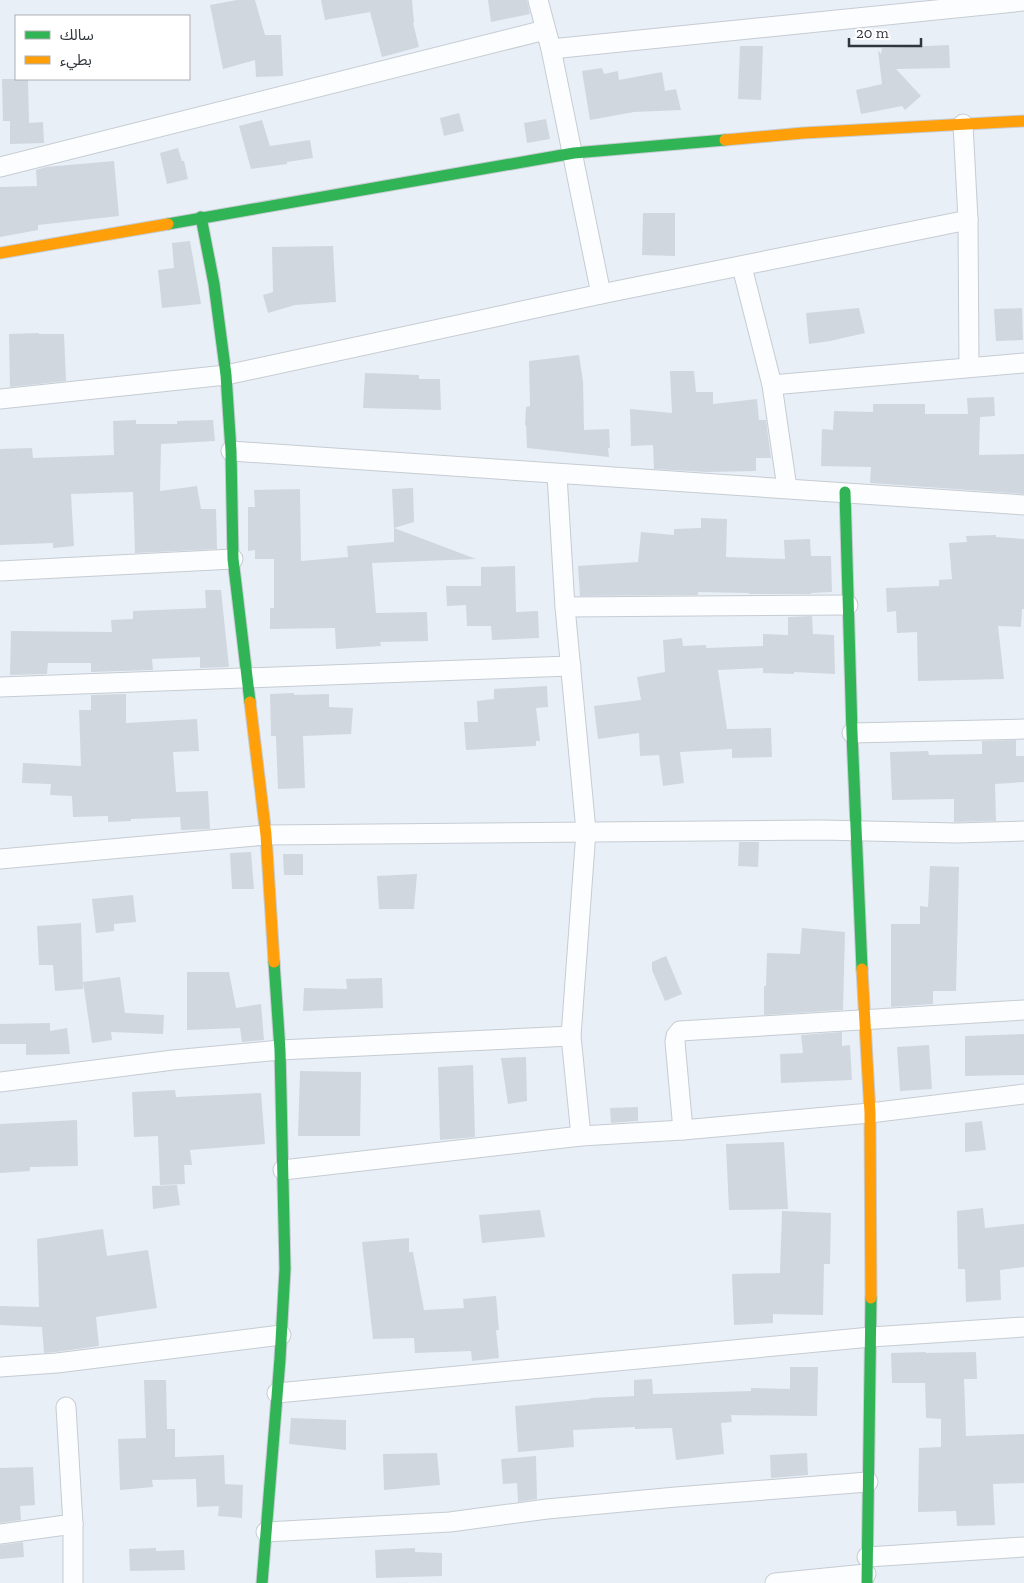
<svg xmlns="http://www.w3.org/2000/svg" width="1024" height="1583" viewBox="0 0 1024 1583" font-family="'Zilla Slab','Noto Sans Arabic',serif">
  <rect width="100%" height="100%" fill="#e8eff7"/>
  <g fill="#d1d7de">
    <polygon points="237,0 255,0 265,35 281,35 283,76 256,77 255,60 223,69 210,5"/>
    <polygon points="321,0 412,0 414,23 413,23 419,47 382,57 370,12 325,20"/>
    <polygon points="488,0 527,0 530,14 491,22"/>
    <polygon points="949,45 950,68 896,69 921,96 905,110 902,106 861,114 856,90 882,84 878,50 881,54 882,48"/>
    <polygon points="740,46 763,46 761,100 738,99"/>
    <polygon points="602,68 604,74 618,71 619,80 662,72 665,91 676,89 681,110 634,112 590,120 582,71"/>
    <polygon points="2,79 28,79 29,123 43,122 44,143 10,144 10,121 3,121"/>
    <polygon points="459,113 464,131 444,136 440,118"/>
    <polygon points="546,119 550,139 527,143 524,123"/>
    <polygon points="262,120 270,146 310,140 313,158 287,162 287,164 251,169 239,126"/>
    <polygon points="178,148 182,161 184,161 188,179 167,184 160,153"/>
    <polygon points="114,161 119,216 38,225 38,230 0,237 0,187 37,186 36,170 46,167"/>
    <polygon points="643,213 675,213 675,256 642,255"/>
    <polygon points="190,241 201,304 162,308 158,270 174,268 172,243"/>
    <polygon points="333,246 336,302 295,305 268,313 263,295 273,292 272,247"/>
    <polygon points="859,308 865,333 830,341 809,344 806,313"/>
    <polygon points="1022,308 1023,340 996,341 994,309"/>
    <polygon points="39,333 39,334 64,334 66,381 10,387 9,334"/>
    <polygon points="579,355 583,381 584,430 609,429 610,448 608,448 609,457 527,448 526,425 525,426 526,407 530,406 529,361"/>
    <polygon points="670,371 694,371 696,392 713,392 713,404 757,399 759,420 766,420 771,458 756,458 756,471 707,472 654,469 653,445 631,446 630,409 672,413"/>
    <polygon points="365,373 419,375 419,379 440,379 441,410 363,408"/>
    <polygon points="994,397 995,416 980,417 979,455 1024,454 1024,494 870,483 871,467 821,466 822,429 833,430 834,411 873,412 873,404 925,404 925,414 968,414 967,398"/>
    <polygon points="136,420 136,424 177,424 177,421 213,420 215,441 161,444 160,491 197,486 201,509 216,509 217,549 135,553 133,492 71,494 74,546 53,548 53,543 0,545 0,449 32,448 33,458 114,455 113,421"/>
    <polygon points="413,488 414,522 394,528 392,489"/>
    <polygon points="300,489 301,561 348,557 347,546 394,542 394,528 476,559 372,563 376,613 427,612 428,641 380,642 381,646 336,649 335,628 270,629 270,608 274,608 274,559 255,559 255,550 248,551 248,507 255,507 254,490"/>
    <polygon points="701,518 727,519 726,557 785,559 784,540 810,539 811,556 831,556 832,592 811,593 811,594 749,594 749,593 698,592 698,595 580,596 578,566 638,562 641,532 674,535 674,529 701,528"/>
    <polygon points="996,535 996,537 1024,539 1024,609 1022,609 1021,627 998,626 1004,679 918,681 917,632 897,633 896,611 887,612 886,588 939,586 939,580 952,579 949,543 967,542 966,536"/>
    <polygon points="515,566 516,612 538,611 539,638 492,640 491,626 467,626 466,605 447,606 446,586 481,586 481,567"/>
    <polygon points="205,590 221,590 229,667 200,668 200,657 152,659 153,670 91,672 91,663 48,663 47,674 10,675 11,631 112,632 111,620 133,619 133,611 206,608"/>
    <polygon points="812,616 813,634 834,635 835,674 794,672 794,674 763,673 763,668 718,670 727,729 771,728 772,757 732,758 732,749 680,752 684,783 663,786 659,755 640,756 639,733 598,739 594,706 641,700 637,677 665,672 663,640 682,638 683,646 706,645 706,648 763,646 763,634 788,635 788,617"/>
    <polygon points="547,686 548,707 536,708 540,741 536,741 536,746 466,750 464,722 478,722 477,701 494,699 494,689"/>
    <polygon points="294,693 294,695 329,694 329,707 353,708 351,734 303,736 305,788 278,789 276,736 271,736 270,694"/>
    <polygon points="126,694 126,723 197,719 199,751 173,752 176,792 208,791 210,829 181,830 180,817 131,819 131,821 108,822 108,816 73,817 72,796 50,795 51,784 22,783 23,763 81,766 79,710 91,710 91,695"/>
    <polygon points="1016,740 1016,756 1024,756 1024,782 995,784 996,821 954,822 954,799 892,800 890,752 928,751 929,755 982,754 982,741"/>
    <polygon points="739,842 759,842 758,867 738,866"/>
    <polygon points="251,852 254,889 232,889 230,853"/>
    <polygon points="283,854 303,854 303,875 284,875"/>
    <polygon points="930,866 959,867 956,991 933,991 933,1004 891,1007 891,924 920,924 920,906 928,907"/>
    <polygon points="417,874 414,909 379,909 377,876"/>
    <polygon points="133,895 136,922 114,924 114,931 96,933 92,899"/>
    <polygon points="81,923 83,989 55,991 53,965 39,965 37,926"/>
    <polygon points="802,928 845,932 843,1010 764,1015 764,986 766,986 767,953 800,954"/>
    <polygon points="666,956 682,994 665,1001 652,970 652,962"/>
    <polygon points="187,972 229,972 236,1008 261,1004 264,1040 242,1042 240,1028 187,1030"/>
    <polygon points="120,977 125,1013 164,1015 163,1034 111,1032 112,1040 92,1043 83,982"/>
    <polygon points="382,978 383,1008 303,1011 304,988 347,989 346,979"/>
    <polygon points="50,1023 50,1031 67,1028 70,1054 26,1055 26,1044 0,1044 0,1024"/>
    <polygon points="842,1032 842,1046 850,1045 852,1080 781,1083 780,1054 803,1053 801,1035"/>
    <polygon points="1024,1034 1024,1075 965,1076 965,1036"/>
    <polygon points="929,1045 932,1089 900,1091 897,1047"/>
    <polygon points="526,1057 527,1101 508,1104 501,1058"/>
    <polygon points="473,1065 475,1137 440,1140 438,1067"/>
    <polygon points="300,1071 361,1072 360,1136 298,1136"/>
    <polygon points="175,1090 176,1097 261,1093 265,1144 190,1150 192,1165 184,1165 185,1184 160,1185 158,1136 134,1137 132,1092"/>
    <polygon points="638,1107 638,1121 611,1123 610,1108"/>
    <polygon points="77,1120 78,1166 30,1167 30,1171 0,1173 0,1124"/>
    <polygon points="982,1121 986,1150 965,1152 965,1123"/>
    <polygon points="784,1142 788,1209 729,1210 726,1144"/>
    <polygon points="177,1185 180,1205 153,1209 152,1186"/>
    <polygon points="983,1208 985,1228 1024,1224 1024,1267 1000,1270 1001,1300 966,1302 965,1269 958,1269 957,1211"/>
    <polygon points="540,1210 545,1237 482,1243 479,1215"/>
    <polygon points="782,1211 831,1213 830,1264 824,1264 823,1315 773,1314 773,1323 734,1325 732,1274 780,1273"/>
    <polygon points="103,1229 107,1256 148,1250 157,1308 96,1317 99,1346 56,1352 44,1353 42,1327 0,1325 0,1306 39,1307 37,1239"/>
    <polygon points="409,1238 409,1252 413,1252 424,1310 464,1308 463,1299 496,1296 499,1330 496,1330 499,1358 472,1361 471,1351 415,1353 414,1338 373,1339 362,1242"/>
    <polygon points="926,1352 926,1353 976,1352 977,1379 964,1379 966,1436 1024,1434 1024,1483 993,1484 995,1525 957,1526 956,1511 918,1512 919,1448 941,1447 941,1419 926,1418 925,1383 892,1383 891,1353"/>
    <polygon points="790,1367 818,1367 817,1416 731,1415 732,1422 721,1423 724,1454 676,1460 672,1428 635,1429 635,1427 573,1430 574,1447 518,1452 515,1406 590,1399 590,1398 634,1396 634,1380 652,1379 653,1394 751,1391 751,1388 790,1389"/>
    <polygon points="144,1380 166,1380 167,1429 175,1429 175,1457 224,1455 225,1484 243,1485 242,1518 218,1516 219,1506 197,1507 196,1479 152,1480 153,1487 120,1490 118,1439 146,1438"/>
    <polygon points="291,1418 346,1420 346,1450 289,1444"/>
    <polygon points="437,1453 440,1485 384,1490 383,1454"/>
    <polygon points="807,1453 808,1475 771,1478 770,1455"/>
    <polygon points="536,1456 537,1499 518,1502 517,1483 503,1484 501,1459"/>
    <polygon points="33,1467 35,1505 20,1506 21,1520 0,1523 0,1468"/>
    <polygon points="23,1542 24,1557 0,1559 0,1545"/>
    <polygon points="156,1548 156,1551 184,1550 185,1570 130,1571 129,1549"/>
    <polygon points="415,1548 415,1552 442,1553 442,1576 376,1578 375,1550"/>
  </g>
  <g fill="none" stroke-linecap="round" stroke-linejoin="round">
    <g stroke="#c6ccd2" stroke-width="21">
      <g id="street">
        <polyline points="538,0 551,49 601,294"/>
        <polyline points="551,49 1024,1"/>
        <polyline points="963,124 968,220 969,367"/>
        <polyline points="0,167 545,30"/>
        <polyline points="742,267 772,385 787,488"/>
        <polyline points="772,385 1024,363"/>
        <polyline points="0,399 226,375 601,294 968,220"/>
        <polyline points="231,451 1024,505"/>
        <polyline points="557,475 565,607 586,831 571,1036 581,1136"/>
        <polyline points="0,571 233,559"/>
        <polyline points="565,607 848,605"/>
        <polyline points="0,687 571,666"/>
        <polyline points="852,733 1024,729"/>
        <polyline points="0,859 266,835 821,830 957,833 1024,831"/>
        <polyline points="0,1082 173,1060 280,1050 571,1036"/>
        <polyline points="683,1130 675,1042 676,1036 680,1031 1024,1010"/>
        <polyline points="283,1170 581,1136 683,1130 870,1113 1024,1094"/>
        <polyline points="0,1367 57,1363 281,1335"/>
        <polyline points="277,1393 871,1337 1024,1327"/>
        <polyline points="66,1407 73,1524 73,1583"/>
        <polyline points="266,1532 450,1522 547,1509 676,1497 868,1482"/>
        <polyline points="0,1534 73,1524"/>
        <polyline points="867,1557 1024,1547"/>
        <polyline points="775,1583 866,1574"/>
      </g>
    </g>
    <g stroke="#c6ccd2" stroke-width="13">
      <g id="fast">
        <polyline points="201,217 214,284 226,375 231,451 233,559 250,702"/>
        <polyline points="168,224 574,153 725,140"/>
        <polyline points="845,492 852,733 862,969"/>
        <polyline points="262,1583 280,1359 285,1269 280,1050 274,962"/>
        <polyline points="867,1583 871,1298"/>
      </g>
    </g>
    <g stroke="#c6ccd2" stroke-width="13">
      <g id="slow">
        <polyline points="725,140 803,133 1024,121"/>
        <polyline points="0,253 168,224"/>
        <polyline points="250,702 266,835 274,962"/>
        <polyline points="862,969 870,1113 871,1298"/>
      </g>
    </g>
    <use href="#street" stroke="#fcfdfe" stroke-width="19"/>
    <use href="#fast" stroke="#30b455" stroke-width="11"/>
    <use href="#slow" stroke="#ff9f0a" stroke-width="11"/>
  </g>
  <rect x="15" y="15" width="175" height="65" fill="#ffffff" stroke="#adafb1"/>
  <rect x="25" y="31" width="25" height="8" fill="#30b455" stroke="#adafb1"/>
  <text x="60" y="40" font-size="15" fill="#31363c">سالك</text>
  <rect x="25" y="56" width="25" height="8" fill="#ff9f0a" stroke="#adafb1"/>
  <text x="60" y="65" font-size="15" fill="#31363c">بطيء</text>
  <path d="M849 38v8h72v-8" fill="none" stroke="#31363c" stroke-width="2.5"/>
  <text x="856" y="38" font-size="15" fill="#31363c" stroke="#ffffff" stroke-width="4" paint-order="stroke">20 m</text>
</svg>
